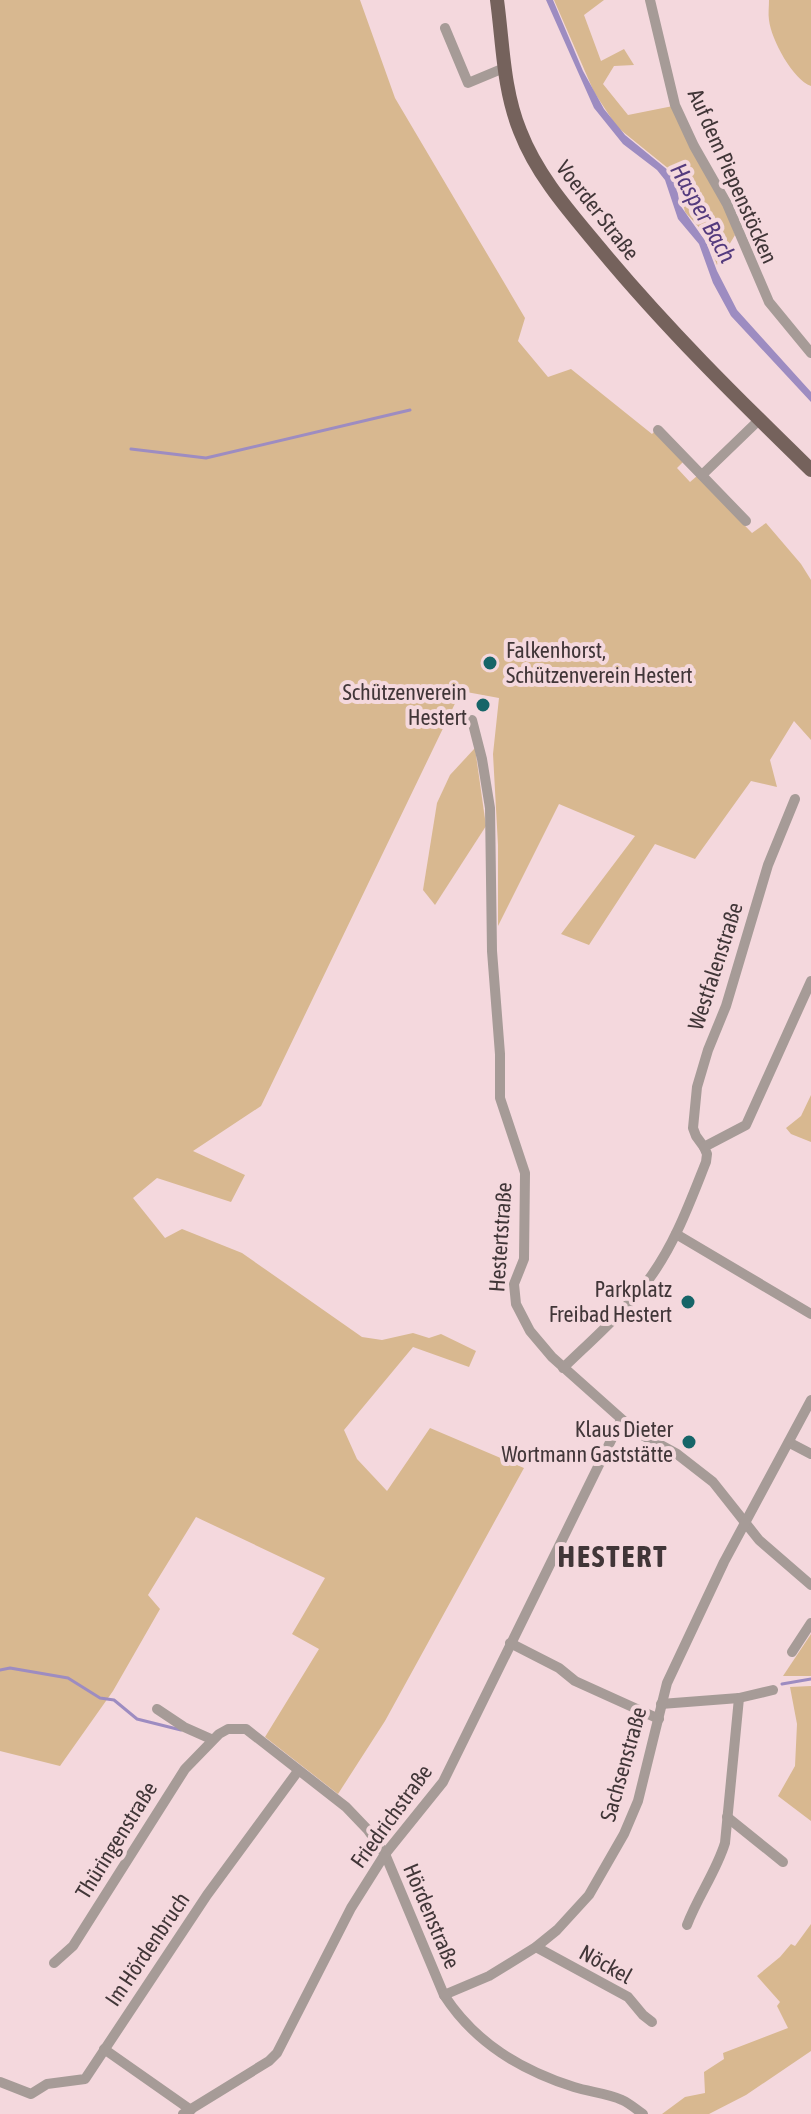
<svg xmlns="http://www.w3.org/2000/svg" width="811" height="2114" viewBox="0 0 811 2114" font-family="'Asap Condensed',sans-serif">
  <rect width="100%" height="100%" fill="#f4d8dd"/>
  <g fill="#d8b890">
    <polygon points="0,0 360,0 395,98 525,318 518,341 548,377 571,369 652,434 654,432 683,462 677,468 690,482 697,476 752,533 766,523 801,564 811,580 811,740 794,721 770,760 777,787 751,781 695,859 655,844 589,945 561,934 635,836 559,804 498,926 498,845 493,754 499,698 461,691 261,1106 193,1151 245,1175 231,1202 157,1178 133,1198 165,1238 182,1229 242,1253 362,1337 382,1340 413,1333 429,1338 441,1334 476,1351 469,1367 413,1347 344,1430 357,1459 387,1491 430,1428 524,1468 385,1721 338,1794 265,1737 319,1649 292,1634 325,1578 196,1517 148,1595 160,1609 113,1691 60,1766 0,1751"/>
    <polygon points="554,0 604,0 584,15 601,61 624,49 634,65 614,66 603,84 628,115 673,106 725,206 735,235 717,265 705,234 685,212 679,187 669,169 617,127 594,92"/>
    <path d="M769,0H811V86C793,80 771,39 769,20C768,14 769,7 769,0Z"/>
    <polygon points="475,748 486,826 435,905 423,890 437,803 450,775"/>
    <polygon points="811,1095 811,1142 791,1134 786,1128 801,1116"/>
    <polygon points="811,1634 811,1676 783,1676"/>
    <polygon points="811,1686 811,1821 778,1796 795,1766 797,1724 790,1687"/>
    <polygon points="811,1924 811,2051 746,2095 709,2114 662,2114 685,2097 705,2093 704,2072 724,2059 723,2053 788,2028 777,2006 780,2002 757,1976 780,1957 791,1944 795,1946"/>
  </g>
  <polygon fill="#9d8cc1" points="546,0 553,0 583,71 604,109 625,135 669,171 676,184 680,205 706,242 717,271 737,310 811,392 811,402 731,316 713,283 699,244 678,219 665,180 657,170 623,144 594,108"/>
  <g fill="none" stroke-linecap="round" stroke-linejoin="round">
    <g stroke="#9d8cc1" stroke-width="3">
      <polyline points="131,449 206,458 410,410"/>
      <polyline points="0,1670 10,1668 68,1678 100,1698 114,1700 137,1719 181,1730"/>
      <polyline points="782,1684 811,1679"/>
    </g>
    <g stroke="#a69b97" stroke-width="10">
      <polyline points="650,0 675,105 694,146 727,204 769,302 811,353"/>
      <polyline points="445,28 468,83 504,68"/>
      <polyline points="658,430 746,521"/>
      <polyline points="702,475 759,420"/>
      <polyline points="472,720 482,759 490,808 492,951 500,1054 500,1098 525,1173 524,1259 514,1284 516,1304 530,1331 552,1357 635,1431 677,1454 713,1482 759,1540 811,1585"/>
      <polyline points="704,1147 696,1136 693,1128 697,1087 708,1050 726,1006 768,865 795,799"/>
      <polyline points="676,1234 811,1314"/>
      <path d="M563,1368C593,1339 624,1312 649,1279C675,1244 690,1202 706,1162L707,1154L704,1147L746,1125L811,981"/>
      <polyline points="790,1443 811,1454"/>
      <polyline points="510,1643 559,1668 575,1681 659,1719"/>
      <polyline points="792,1652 811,1623"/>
      <polyline points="661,1704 739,1698 773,1690"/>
      <polyline points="157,1709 184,1727 211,1739"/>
      <polyline points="727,1817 783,1862"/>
      <path d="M687,1925C698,1896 716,1872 725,1843L739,1698"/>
      <polyline points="536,1947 628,1997 643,2015 652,2022"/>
      <path d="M54,1963L73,1946L185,1769L219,1734L228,1729H246L346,1807L368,1830L385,1854L444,1995C475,2043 521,2070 574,2087C589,2092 608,2093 622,2100C629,2103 636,2109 643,2114"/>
      <polyline points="444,1995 489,1976 536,1947 557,1930 589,1895 624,1834 638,1801 667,1683 724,1562 811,1400"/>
      <polyline points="104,2049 191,2110"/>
      <polyline points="0,2082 31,2094 47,2084 85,2079 207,1895 298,1771"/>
      <polyline points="183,2114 269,2061 277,2053 351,1908 385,1854 443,1782 621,1420"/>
    </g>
    <path stroke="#75625c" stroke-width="14" d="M497,0C503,44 503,89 520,131C537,175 568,210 598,246C664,326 737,398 811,470"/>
  </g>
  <g fill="#166568" stroke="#f4d8dd" stroke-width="3">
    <circle cx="490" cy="663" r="8"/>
    <circle cx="483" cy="705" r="8"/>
    <circle cx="688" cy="1302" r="8"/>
    <circle cx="689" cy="1442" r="8"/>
  </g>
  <g text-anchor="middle" stroke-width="8" stroke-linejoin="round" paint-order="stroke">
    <g font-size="22" fill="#413638" stroke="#f4d8dd">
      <text transform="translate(733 176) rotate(66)" y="8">Auf dem Piepenstöcken</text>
      <text transform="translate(598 210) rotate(52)" y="8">Voerder Straße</text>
      <text transform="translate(715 966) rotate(-72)" y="8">Westfalenstraße</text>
      <text transform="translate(500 1237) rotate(-86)" y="8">Hestertstraße</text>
      <text transform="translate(623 1764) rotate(-74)" y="8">Sachsenstraße</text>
      <text transform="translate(391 1816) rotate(-54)" y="8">Friedrichstraße</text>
      <text transform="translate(116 1840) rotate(-58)" y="8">Thüringenstraße</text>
      <text transform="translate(432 1916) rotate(67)" y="8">Hördenstraße</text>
      <text transform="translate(147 1949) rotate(-56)" y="8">Im Hördenbruch</text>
      <text transform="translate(606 1964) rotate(29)" y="8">Nöckel</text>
    </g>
    <g font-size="22" fill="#413638" stroke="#f4d8dd" text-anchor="end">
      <text x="506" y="658" text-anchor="start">Falkenhorst,<tspan x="506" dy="25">Schützenverein Hestert</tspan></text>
      <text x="467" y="700">Schützenverein<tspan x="467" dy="25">Hestert</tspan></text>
      <text x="672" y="1297">Parkplatz<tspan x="672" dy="25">Freibad Hestert</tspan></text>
      <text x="673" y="1437">Klaus Dieter<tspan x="673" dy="25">Wortmann Gaststätte</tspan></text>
    </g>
    <g font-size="24" font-style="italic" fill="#543b7e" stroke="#f4d8dd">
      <text transform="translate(703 213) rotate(61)" y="8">Hasper Bach</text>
    </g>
    <g font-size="30" font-weight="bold" letter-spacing="2" fill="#413638" stroke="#f4d8dd">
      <text x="613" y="1567">HESTERT</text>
    </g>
  </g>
</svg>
